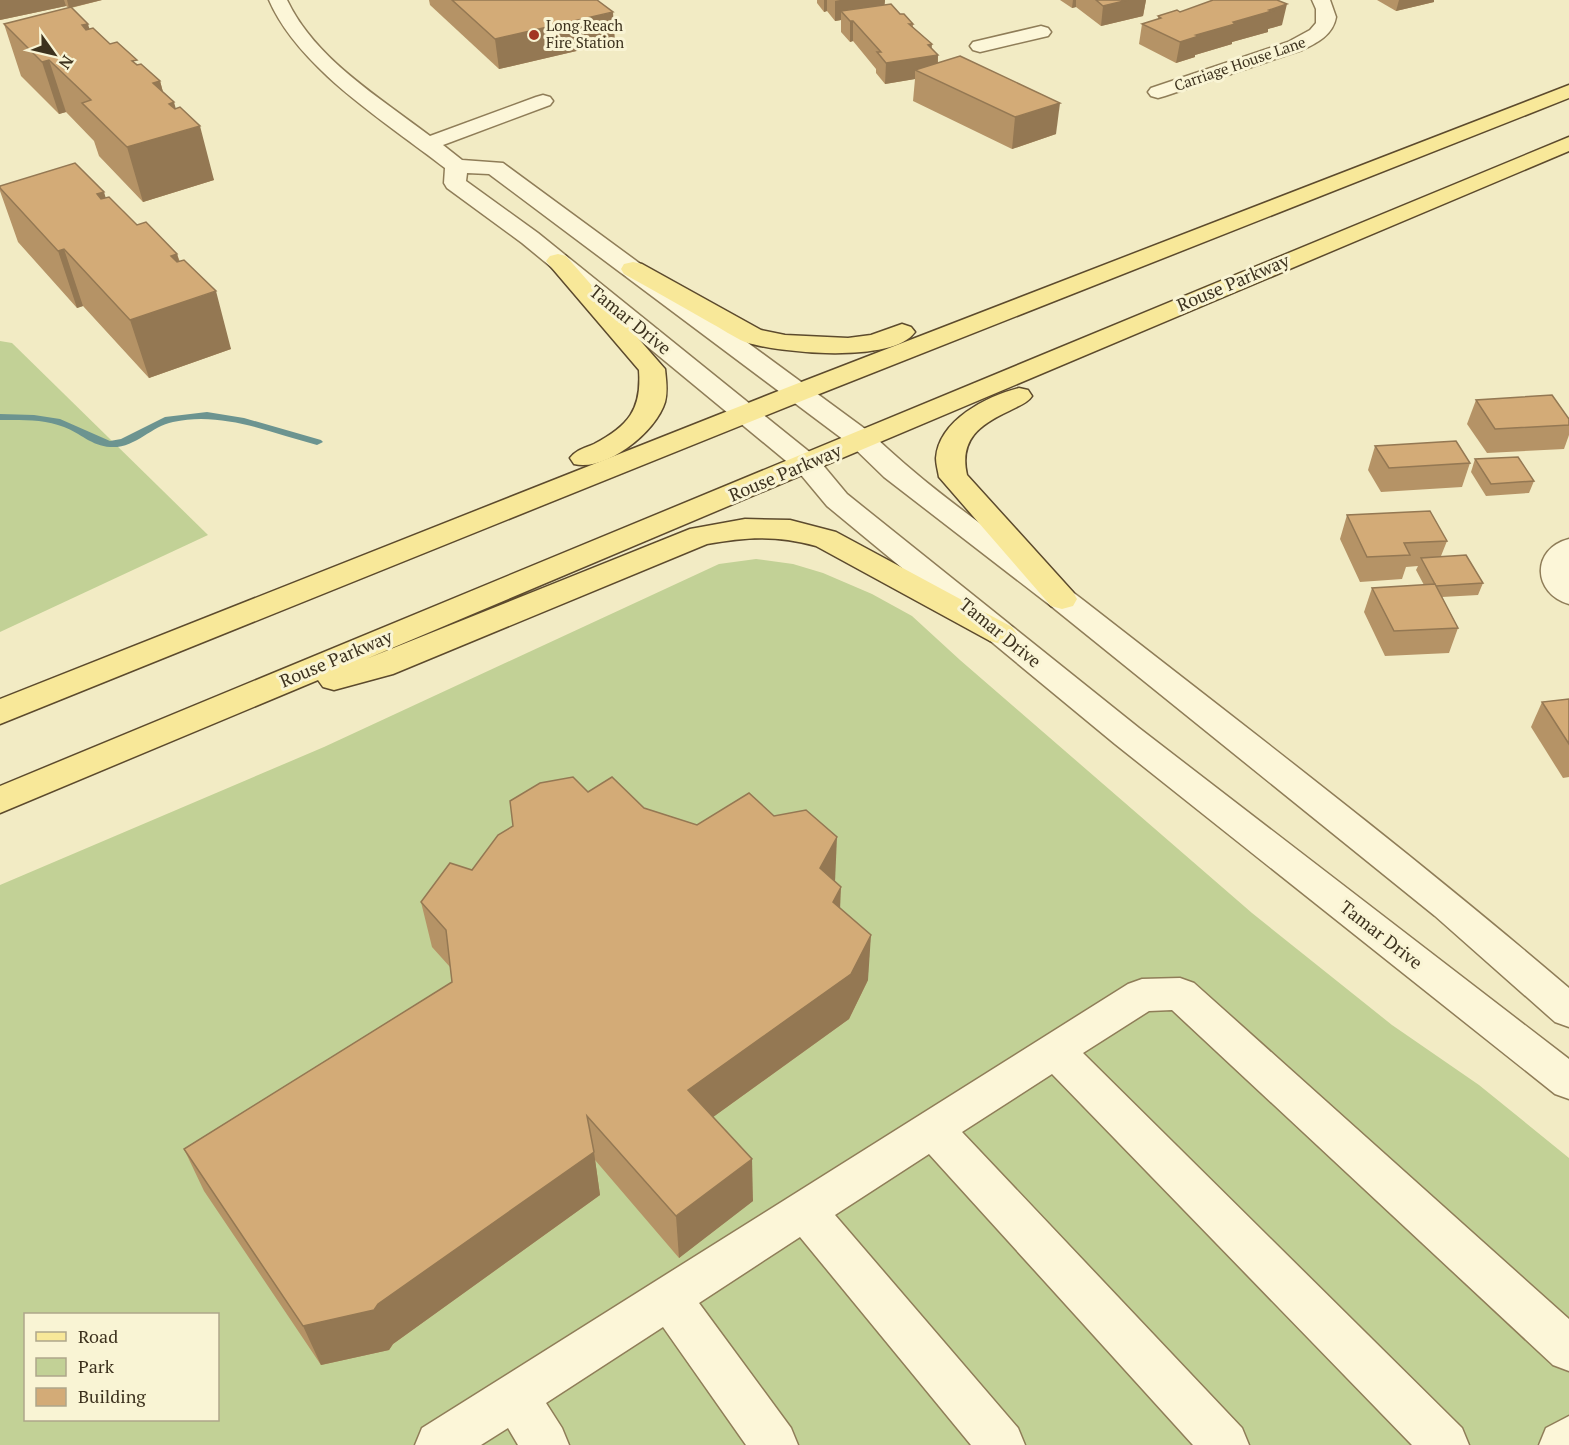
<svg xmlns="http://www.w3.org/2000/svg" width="1569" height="1445" viewBox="0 0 1569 1445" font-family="'PT Serif',serif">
  <rect width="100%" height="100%" fill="#f2ebc4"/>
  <g fill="#c2d196" fill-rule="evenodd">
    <polygon points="0,341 12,343 208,535 0,632"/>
    <path d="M756,559L793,564L823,573L872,594L912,616L960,660L1252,913L1392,1025L1479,1085L1569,1158V1445H0V885L324,747L719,564ZM26,1314H218V1420H26Z"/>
  </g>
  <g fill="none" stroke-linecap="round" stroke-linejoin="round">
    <path fill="#6c9490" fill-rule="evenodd" d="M207,412L244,418L321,440L323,442L317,445C270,433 223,411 173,422C151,426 135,449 110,447C92,446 80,433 64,427C44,419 21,420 0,420V414L34,415L60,419L110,441L121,439L165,417Z"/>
    <g stroke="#8f7d58" stroke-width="3">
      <g id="minor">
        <path d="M269,0H287C315,59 379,97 430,136L536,97L543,95L550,97L553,101L550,105L443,145L462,160L503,163L872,434C936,496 1012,545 1083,600C1246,727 1411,853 1569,988V1027L1555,1022L1435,916L1051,606L884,477L852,446L489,174L467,173L466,181L538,233L817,458L847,494L1139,728L1569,1059V1099L1555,1094L1115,744L827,506L797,470L522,243L447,188L444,183L445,168C386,122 299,69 269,0Z"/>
        <path d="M1312,0H1330L1336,17C1333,35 1317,43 1302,50L1165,96L1158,98L1151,96L1148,92L1151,88L1288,42L1310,30L1316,23V9Z"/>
        <polygon points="1041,26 1048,28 1051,32 1048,36 980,52 973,50 970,46 973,42"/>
        <path d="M1569,539V604C1533,594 1530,549 1569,539Z"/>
        <polygon points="1180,978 1194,983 1569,1319 1569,1371 1553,1365 1172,1010 1149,1011 1083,1053 1462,1428 1469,1445 1412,1445 1052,1074 962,1132 1242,1428 1249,1445 1193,1445 929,1154 835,1215 1018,1428 1025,1445 971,1445 800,1237 699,1303 791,1428 798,1445 746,1445 663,1327 546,1403 562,1428 569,1445 518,1445 508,1428 481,1445 415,1445 422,1428 1128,984 1142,979"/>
        <polygon points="1569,1416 1569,1445 1539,1445 1546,1428"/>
      </g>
    </g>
    <g stroke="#5c4a2d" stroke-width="3">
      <g id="major">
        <polygon points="1569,85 1569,98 809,398 0,724 0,699 791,386"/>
        <path d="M1569,137V151L366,659L690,529L745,519L790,520L836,532L1012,627L1017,634L1012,641L1001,644L990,641L816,546C776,535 746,537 707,544L393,674L334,690L323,687L318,680L0,813V786Z"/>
        <path d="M558,254L566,256L665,369C666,380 668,391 665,402C656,432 606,472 574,464L570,458C576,450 585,448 594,444C628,426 642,410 639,370L546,261L550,256Z"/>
        <path d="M633,262L642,264L761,330L785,335L848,338L871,335L902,324L911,327L915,332C893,364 778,353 745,342C733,337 721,328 709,322C681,306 653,290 624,274L621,269L624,264Z"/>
        <path d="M1019,388L1028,390L1032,396C1027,404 1017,406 1009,411C979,425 959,440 967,475L1073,592L1077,599L1073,606L1062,609L1051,606L939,477C938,471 936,464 936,458C939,420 987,396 1019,388Z"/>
      </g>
    </g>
    <use href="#minor" fill="#fcf6d8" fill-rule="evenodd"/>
    <use href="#major" fill="#f8e899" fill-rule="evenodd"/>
  </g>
  <g fill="#b59366">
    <polygon points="0,0 102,0 71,8 90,29 160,81 163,92 176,109 214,180 143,202 99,156 94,141 66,112 59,114 21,76 4,24 69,8 66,6 0,20"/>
    <polygon points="429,0 597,0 615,42 499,69 430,5"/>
    <polygon points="817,0 885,0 884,5 900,14 913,24 913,27 938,55 938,63 1056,134 1012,149 913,101 915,79 885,84 876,73 876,69 853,41 850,42 841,32 841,20 835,21 827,11 824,12 817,3"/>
    <polygon points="1060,0 1146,0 1143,16 1101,26 1076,7 1072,8"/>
    <polygon points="1377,0 1434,0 1434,2 1396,11"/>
    <polygon points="1180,12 1282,25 1268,29 1268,32 1232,42 1232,44 1195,55 1195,57 1176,63 1139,44 1142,24 1158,19 1158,16"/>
    <polygon points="0,186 137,225 177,254 180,262 231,349 149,378 83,306 77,308 18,242 0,191"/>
    <polygon points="1476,400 1569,419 1569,435 1564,449 1487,453 1467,424"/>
    <polygon points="1375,446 1470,463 1462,487 1381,492 1368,470"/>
    <polygon points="1475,459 1534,481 1529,493 1486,496 1471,472"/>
    <polygon points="1347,515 1447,541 1441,556 1483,583 1478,595 1442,597 1458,628 1449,653 1385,656 1364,612 1372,588 1424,585 1416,570 1418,566 1406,567 1402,579 1360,582 1340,539"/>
    <polygon points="1569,699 1569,777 1563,778 1531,727 1542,702"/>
    <polygon points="588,792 644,808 697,825 835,882 840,908 868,980 849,1019 713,1117 753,1201 679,1258 595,1160 600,1195 393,1344 389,1350 321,1365 204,1191 184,1149 452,982 450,967 432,947 421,902 472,870"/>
  </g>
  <g fill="#947853">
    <polygon points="0,0 64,0 66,6 0,20"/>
    <polygon points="67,0 102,0 69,8"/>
    <polygon points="824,0 827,0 827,11 824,12"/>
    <polygon points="840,0 885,0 884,14 841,11 841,20 835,21 835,1"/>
    <polygon points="1073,0 1076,0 1076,7 1072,8"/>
    <polygon points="1128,0 1146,0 1143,16 1101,26 1103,6"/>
    <polygon points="1399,0 1434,0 1434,2 1396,11"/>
    <polygon points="1287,4 1282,25 1268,29 1268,32 1232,42 1232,44 1195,55 1195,57 1176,63 1180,42 1196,35"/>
    <polygon points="613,12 615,42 499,69 495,39"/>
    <polygon points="850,21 853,21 853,41 850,42"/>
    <polygon points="88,24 103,75 82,25"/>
    <polygon points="932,44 931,56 938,55 937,76 915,70 915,79 885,84 886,63 928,45"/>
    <polygon points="49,60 66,112 59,114 42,62"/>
    <polygon points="160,81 174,133 169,104 174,102 182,131 200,126 214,180 143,202 127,147 153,83"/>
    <polygon points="1060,103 1056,134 1012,149 1015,117"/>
    <polygon points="104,192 121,248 97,194"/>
    <polygon points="64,249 83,306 77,308 58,251"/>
    <polygon points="177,254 190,300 216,291 231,349 149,378 130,320 171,256"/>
    <polygon points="837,837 835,882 820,868"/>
    <polygon points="841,887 839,933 833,902"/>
    <polygon points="871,935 868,980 849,1019 691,1133 688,1090"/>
    <polygon points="594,1152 600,1195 393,1344 389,1350 321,1365 303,1326 378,1304"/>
    <polygon points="752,1159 753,1201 679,1258 676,1216"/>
  </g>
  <g fill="#d3ab77" stroke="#947853" stroke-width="1.5">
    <polygon points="452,0 597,0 613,12 495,39"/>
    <polygon points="1096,0 1128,0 1103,6"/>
    <polygon points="1213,0 1277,0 1287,4 1269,10 1272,11 1233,22 1235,24 1196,35 1199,36 1180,42 1142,24 1161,18 1158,16 1177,10 1180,12"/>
    <polygon points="891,4 900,14 904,14 913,24 909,24 932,44 928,45 938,55 886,63 877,52 881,52 853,21 850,21 841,11"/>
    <polygon points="71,7 88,24 82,25 86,30 93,28 110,44 117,42 137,60 132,61 137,65 141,64 160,81 153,83 174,102 169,104 175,109 180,107 200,126 127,147 82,103 91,100 49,60 42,62 4,24"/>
    <polygon points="960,56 1060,103 1015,117 915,70"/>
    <polygon points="75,163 104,192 97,194 101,199 109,197 137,225 146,222 177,254 171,256 177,262 184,260 216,291 130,320 64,249 58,251 0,188 0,186"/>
    <polygon points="1552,395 1569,419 1569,425 1495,429 1476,400"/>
    <polygon points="1456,441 1470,463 1389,468 1375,446"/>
    <polygon points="1518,457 1534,481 1491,484 1475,459"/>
    <polygon points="1430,511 1447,541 1404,543 1410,555 1367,557 1347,515"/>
    <polygon points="1466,555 1483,583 1436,586 1421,558"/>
    <polygon points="1435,584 1458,628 1394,631 1372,588"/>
    <polygon points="1569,699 1569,744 1542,702"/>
    <polygon points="573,777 588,792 612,777 644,808 697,825 749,793 774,816 806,810 837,837 820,868 841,887 833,902 871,935 851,974 688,1090 752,1159 676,1216 587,1116 594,1152 378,1304 374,1310 303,1326 184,1149 452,982 446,930 421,902 450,863 472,870 498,835 513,826 510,801 540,783"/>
  </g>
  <circle fill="#a33523" stroke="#f9f4d4" stroke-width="2" cx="534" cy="35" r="6"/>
  <g text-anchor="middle" stroke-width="6" stroke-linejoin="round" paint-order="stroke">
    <g font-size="15" fill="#3d321e" stroke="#f9f4d4" text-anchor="start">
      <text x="546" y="31">Long Reach<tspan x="546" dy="17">Fire Station</tspan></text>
    </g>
    <g font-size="15" fill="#3d321e" stroke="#f9f4d4">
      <text transform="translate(1240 64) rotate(-19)" y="5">Carriage House Lane</text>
    </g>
    <g font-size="18" fill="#3d321e" stroke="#f9f4d4">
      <text transform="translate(1233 283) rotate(-23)" y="6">Rouse Parkway</text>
      <text transform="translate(630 320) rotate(39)" y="6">Tamar Drive</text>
      <text transform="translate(785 473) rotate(-23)" y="6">Rouse Parkway</text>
      <text transform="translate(1000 633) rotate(39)" y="6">Tamar Drive</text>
      <text transform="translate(336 659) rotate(-23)" y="6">Rouse Parkway</text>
      <text transform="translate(1381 935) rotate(38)" y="6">Tamar Drive</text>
    </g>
  </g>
  <rect x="24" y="1313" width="195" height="108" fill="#f9f4d4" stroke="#aea68b" stroke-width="1.5"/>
  <rect x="36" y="1332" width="30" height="9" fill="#f8e899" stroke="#aea68b" stroke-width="1.5"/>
  <text x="78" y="1343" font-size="18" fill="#3d321e">Road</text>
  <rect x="36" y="1358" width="30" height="18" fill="#c2d196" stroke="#aea68b" stroke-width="1.5"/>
  <text x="78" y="1373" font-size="18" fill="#3d321e">Park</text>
  <rect x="36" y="1388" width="30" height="18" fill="#d3ab77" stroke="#aea68b" stroke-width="1.5"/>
  <text x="78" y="1403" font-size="18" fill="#3d321e">Building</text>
  <g transform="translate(54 54) rotate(124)" stroke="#f9f4d4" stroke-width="4.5" paint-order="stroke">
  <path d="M0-4.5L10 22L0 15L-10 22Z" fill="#3d321e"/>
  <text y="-9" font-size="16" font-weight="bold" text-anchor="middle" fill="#3d321e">N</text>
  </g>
</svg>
